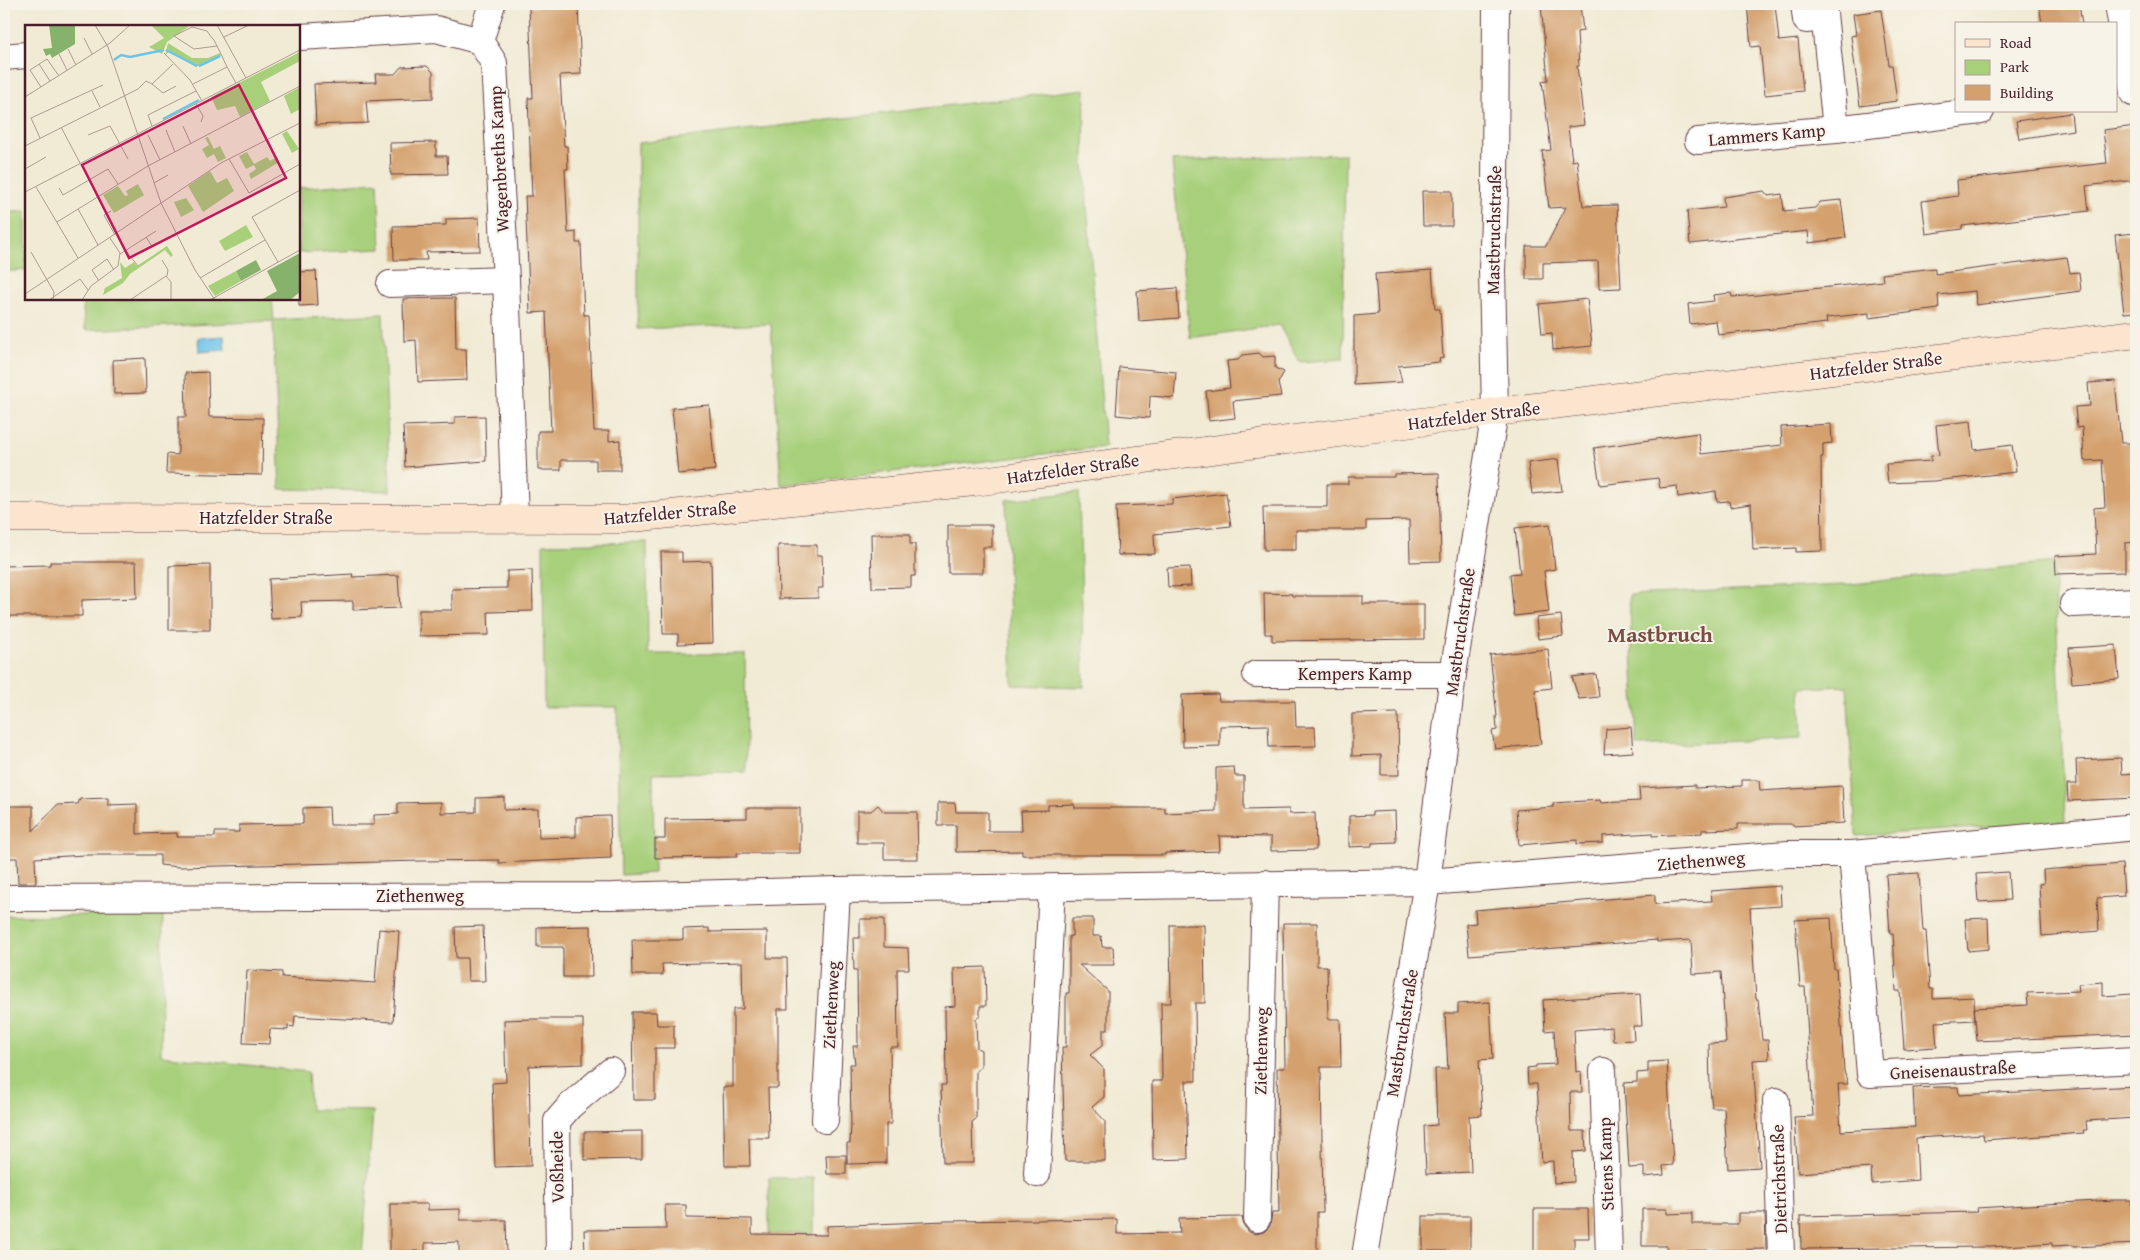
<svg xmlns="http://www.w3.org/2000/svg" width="2140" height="1260" viewBox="0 0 2140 1260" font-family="'Gentium Book Plus',serif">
  <rect width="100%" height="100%" fill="#f7f3e8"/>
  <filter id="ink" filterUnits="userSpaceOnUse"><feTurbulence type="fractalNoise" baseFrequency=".02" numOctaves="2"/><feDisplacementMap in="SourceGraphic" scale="10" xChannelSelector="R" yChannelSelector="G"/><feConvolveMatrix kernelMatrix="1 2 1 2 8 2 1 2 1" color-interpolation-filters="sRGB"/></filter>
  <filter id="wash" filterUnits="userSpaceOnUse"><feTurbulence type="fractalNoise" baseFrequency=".0096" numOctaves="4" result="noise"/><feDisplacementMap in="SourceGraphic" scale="20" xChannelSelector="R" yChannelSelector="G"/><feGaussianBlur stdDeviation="1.12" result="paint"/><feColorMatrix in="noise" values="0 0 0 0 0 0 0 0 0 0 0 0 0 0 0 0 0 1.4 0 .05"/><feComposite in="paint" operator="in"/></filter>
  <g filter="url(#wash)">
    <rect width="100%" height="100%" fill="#f1ebd5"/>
    <g fill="#a8d07b" stroke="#797853">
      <polygon points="1085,89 1084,164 1105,447 781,485 771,324 638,329 638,143"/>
      <polygon points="1345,154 1343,359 1299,362 1279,325 1190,338 1172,161"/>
      <polygon points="378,182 381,249 299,253 299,188"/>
      <polygon points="26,211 26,270 4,272 4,213"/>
      <polygon points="82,299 272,299 274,320 383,314 390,491 280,489 273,321 85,330"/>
      <polygon points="1079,492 1084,687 1012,685 1006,500"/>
      <polygon points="647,542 648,654 745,654 746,772 653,773 654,873 621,875 617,707 544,707 543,544"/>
      <polygon points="2054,562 2065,822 1856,836 1847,686 1800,688 1802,738 1637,746 1629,595 1843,585"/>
      <polygon points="163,914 161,1055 308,1072 310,1110 373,1111 362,1256 4,1256 4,916"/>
      <rect x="769" y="1178" width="44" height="56"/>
    </g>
    <polygon fill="#6dc4ea" stroke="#5c728a" points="224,336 225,350 199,352 198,338"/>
    <g id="blocks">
      <g fill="#d4a06d">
        <polygon points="1541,4 1580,4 1583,31 1577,32 1579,66 1577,66 1584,125 1568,127 1572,161 1577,160 1583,206 1617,205 1621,288 1599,289 1598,261 1543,263 1543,279 1526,279 1526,246 1546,246 1566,207 1549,208 1542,151 1551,150 1542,81 1548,80"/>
        <polygon points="1747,4 1775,4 1779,41 1798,39 1803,91 1765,95 1760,46 1751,47"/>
        <polygon points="2039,4 2079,4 2082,24 2042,24"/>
        <polygon points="578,5 581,74 560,75 564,146 567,146 568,169 565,169 568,233 576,232 576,243 581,243 584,315 589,315 594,431 609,431 609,441 620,440 620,470 596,470 596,460 561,460 561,470 538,470 538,431 551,431 546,312 530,313 525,196 532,196 528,98 533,98 529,7"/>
        <polygon points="1881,10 1889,65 1892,65 1897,101 1860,106 1851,36 1856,35 1853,14"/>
        <polygon points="427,66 433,72 433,98 366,101 368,123 316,125 314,84 376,82 375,74 395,74 401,67"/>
        <polygon points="2071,113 2073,130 2019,139 2016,121"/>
        <polygon points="2136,126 2136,180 2086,186 2089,211 1962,226 1962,229 1926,234 1922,201 1958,196 1957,180 2107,163 2103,130"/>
        <polygon points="436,142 436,156 447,156 448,174 391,175 390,143"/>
        <polygon points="1422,191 1452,191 1452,226 1423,226"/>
        <polygon points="1764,191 1768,196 1782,194 1784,211 1815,208 1820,202 1841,200 1846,238 1809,243 1808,231 1690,244 1687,211 1724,207 1723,197"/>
        <polygon points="479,218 480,251 426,252 427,260 394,260 393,226 446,225 446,219"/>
        <polygon points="2136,233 2136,312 2124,313 2115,235"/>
        <polygon points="2067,257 2070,273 2079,272 2081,291 1976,305 1975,291 1938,295 1939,309 1869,318 1869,313 1826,318 1827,323 1718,335 1716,321 1690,324 1688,304 1714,301 1713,295 1731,293 1732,297 1758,295 1883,281 1882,274 1935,268 1935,274"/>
        <polygon points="1432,270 1435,309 1440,309 1443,358 1439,359 1440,362 1398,366 1402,382 1354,385 1354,316 1378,314 1375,274"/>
        <polygon points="316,271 318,305 299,306 299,272"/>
        <polygon points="1177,288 1179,318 1139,321 1137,291"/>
        <polygon points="445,298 455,298 456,349 466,349 467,380 418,382 416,340 404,341 403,299"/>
        <polygon points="1587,299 1592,346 1553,350 1552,333 1542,334 1539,304"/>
        <polygon points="1259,353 1263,357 1275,356 1275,368 1284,372 1278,383 1281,396 1233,401 1235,418 1209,421 1206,391 1230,388 1227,361 1238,360 1242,355"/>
        <polygon points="145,358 146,393 114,394 113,360"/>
        <polygon points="1119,367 1176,372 1174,398 1150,396 1149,418 1116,415"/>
        <polygon points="208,372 209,417 263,418 262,475 166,473 167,454 178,455 178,417 186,417 185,373"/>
        <polygon points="2115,381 2121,443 2131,443 2136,542 2125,543 2125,572 2056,574 2055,556 2096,554 2094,508 2105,507 2102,460 2084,461 2082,427 2077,428 2075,407 2090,406 2088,383"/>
        <polygon points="709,405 715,470 678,474 672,408"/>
        <polygon points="485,416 486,461 405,467 403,426 455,424 455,417"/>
        <polygon points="1971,421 1974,450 2012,445 2016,472 1934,481 1888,483 1886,464 1931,461 1931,456 1939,455 1936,425"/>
        <polygon points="1831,424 1832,443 1823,444 1823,457 1821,457 1822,551 1796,552 1796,548 1753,550 1751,504 1730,507 1729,501 1717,502 1716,491 1678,497 1677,486 1660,488 1658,478 1600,485 1594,448 1698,433 1701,454 1782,445 1781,427"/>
        <polygon points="1558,459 1562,491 1532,494 1528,463"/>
        <polygon points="1439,473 1441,561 1410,562 1409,520 1366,521 1366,530 1296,530 1296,550 1264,550 1263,507 1327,507 1327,484 1348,484 1348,477 1394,477 1394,474"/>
        <polygon points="1226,493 1231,526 1154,534 1155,554 1118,555 1116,506 1172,504 1172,499"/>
        <polygon points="1550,524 1555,569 1544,571 1549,612 1514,616 1510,574 1520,573 1515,528"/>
        <polygon points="948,525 992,525 992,547 983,547 983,573 948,573"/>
        <polygon points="871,534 910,534 910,544 915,544 915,576 911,576 911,587 872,588"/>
        <polygon points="778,545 817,545 817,555 822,555 823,588 818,588 818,598 779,599"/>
        <polygon points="661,552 682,552 682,562 711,561 713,643 678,644 678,634 663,634"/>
        <polygon points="50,562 136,562 137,598 82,600 82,616 4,616 4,566 50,565"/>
        <polygon points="210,565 210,630 169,630 169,566"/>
        <polygon points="1190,567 1191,586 1168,587 1167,568"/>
        <polygon points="532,570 533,611 488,612 489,635 419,636 419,610 452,610 452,589 507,588 507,571"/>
        <polygon points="353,574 352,577 398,575 400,608 353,610 353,601 301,602 302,617 271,619 269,579"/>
        <polygon points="1264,593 1292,594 1292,596 1363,596 1363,604 1424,604 1424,639 1272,641 1272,634 1265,634"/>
        <polygon points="1561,615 1563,636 1538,639 1536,618"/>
        <polygon points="2116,645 2119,679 2072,683 2069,648"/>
        <polygon points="1548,649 1552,688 1535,690 1541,744 1495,749 1492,731 1497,730 1496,716 1497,716 1490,655"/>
        <polygon points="1596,674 1599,697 1579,699 1572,677"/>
        <polygon points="1218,694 1219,701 1295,701 1296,727 1315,727 1316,746 1269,747 1268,725 1220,726 1220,746 1183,747 1182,695"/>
        <polygon points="1398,713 1399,775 1381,775 1381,755 1352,756 1352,714"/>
        <polygon points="1631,727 1633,752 1604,754 1606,729"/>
        <polygon points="2121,758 2122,774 2136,773 2136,798 2068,801 2067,784 2077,784 2076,760"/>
        <polygon points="1234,767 1235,776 1244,776 1244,810 1289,809 1289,814 1315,813 1316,850 1271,851 1271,837 1219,836 1220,851 1165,853 1165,855 1022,855 1022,851 956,852 956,825 938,825 938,803 955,803 956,812 988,812 988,831 1022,831 1021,811 1048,810 1048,805 1074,804 1075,808 1165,808 1165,813 1216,811 1216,768"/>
        <polygon points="1742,780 1759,780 1760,791 1842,786 1844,823 1793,826 1793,824 1738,824 1738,829 1702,830 1702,833 1652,836 1652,833 1603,836 1603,843 1577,844 1577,840 1519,845 1516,810 1553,807 1553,803 1600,800 1601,803 1640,801 1639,788 1695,785 1695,788 1742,786"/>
        <polygon points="504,797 504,810 538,809 539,838 576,837 576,817 610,816 611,858 499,863 499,860 421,861 179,867 160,865 160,855 85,855 35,858 36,883 18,883 17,858 4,858 4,806 33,806 33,831 57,805 78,804 80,799 108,798 108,805 137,804 137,834 177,833 177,837 215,837 215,832 239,832 239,825 303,824 303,808 329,807 330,825 374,825 374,815 398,814 398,803 441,802 441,813 476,812 476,798"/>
        <polygon points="878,805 884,812 917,812 918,859 884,859 884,843 857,843 857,811 871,811"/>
        <polygon points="747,808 800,808 800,853 737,853 737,857 655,858 655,839 665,839 665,819 747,818"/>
        <polygon points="1395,811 1396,842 1372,843 1372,846 1349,847 1349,816 1372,815 1372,812"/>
        <polygon points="2122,864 2124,896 2097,898 2099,931 2042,936 2039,884 2044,883 2043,870"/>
        <polygon points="2008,872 2010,900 1978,902 1976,874"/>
        <polygon points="1919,873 1923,931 1926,931 1930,989 1933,989 1933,999 1974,997 1975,1020 1935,1022 1937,1047 1904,1049 1900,991 1896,991 1893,933 1890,933 1886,875"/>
        <polygon points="1780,886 1781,906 1750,908 1756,999 1758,999 1762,1040 1768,1040 1769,1059 1753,1060 1760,1167 1728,1169 1724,1108 1712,1108 1710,1088 1709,1044 1726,1043 1721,972 1693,974 1691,940 1657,942 1657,940 1469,955 1466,924 1476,923 1475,910 1655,895 1655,904 1712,901 1711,891"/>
        <polygon points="1072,918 1093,918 1093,936 1101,936 1102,947 1113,947 1114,965 1079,965 1108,991 1108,1030 1103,1030 1103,1045 1090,1055 1104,1069 1104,1097 1092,1107 1105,1121 1105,1161 1065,1161 1062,1047 1066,1047 1066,993 1069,993 1069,936 1072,936"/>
        <polygon points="1831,918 1834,969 1836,969 1839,1009 1840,1009 1844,1071 1848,1084 1838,1084 1841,1131 1915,1127 1913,1088 1940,1087 1958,1087 1959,1095 2136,1086 2136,1118 2086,1121 2087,1130 2083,1130 2084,1133 1984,1140 1983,1134 1916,1138 1918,1180 1872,1184 1871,1168 1798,1173 1794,1117 1813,1116 1805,987 1800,987 1795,920"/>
        <polygon points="1988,918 1989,949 1968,951 1965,919"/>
        <polygon points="860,919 884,919 884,947 908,948 909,969 897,969 898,1047 890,1047 891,1124 886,1124 886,1163 847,1164 847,1143 850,1143 851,1125 850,1064 855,1064 853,1046 858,1046 857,970 854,970 853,938 860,938"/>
        <polygon points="1283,923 1317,923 1317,966 1327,966 1328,1019 1340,1019 1341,1067 1321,1067 1323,1212 1317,1212 1317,1256 1284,1256 1284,1254 1248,1254 1248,1256 710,1256 710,1251 585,1254 584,1230 666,1229 665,1205 686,1205 686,1218 752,1219 752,1234 827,1235 827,1226 946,1221 1117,1219 1117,1234 1180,1233 1179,1218 1242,1217 1244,1226 1249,1232 1256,1234 1264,1232 1270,1226 1272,1213 1279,1213 1277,1068 1285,1068"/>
        <polygon points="1170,925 1204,925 1205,1003 1195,1003 1196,1081 1186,1081 1188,1159 1153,1160 1152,1081 1162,1081 1161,1003 1171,1003"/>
        <polygon points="483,926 485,981 468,981 467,958 456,958 455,927"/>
        <polygon points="591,926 592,977 563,977 563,947 537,947 537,927"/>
        <polygon points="709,928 709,932 767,931 767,958 787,958 788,1009 778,1009 778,1088 768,1088 769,1138 749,1138 750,1166 725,1166 723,1087 733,1087 733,1009 743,1009 742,962 662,964 663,975 633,975 632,940 679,940 683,939 683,929"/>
        <polygon points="379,929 399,931 393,1022 295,1016 294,1027 288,1026 288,1030 270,1029 269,1044 243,1043 247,970 282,972 282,977 375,983"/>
        <polygon points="985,967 986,1006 980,1006 980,1016 976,1019 977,1048 981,1050 981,1067 976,1071 976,1119 972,1122 973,1163 943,1163 941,1085 946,1085 945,1007 955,1006 954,968"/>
        <polygon points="2103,982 2103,996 2133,994 2136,1034 1977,1041 1974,1008 2028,1005 2027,993 2079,991 2078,984"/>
        <polygon points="1640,994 1642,1026 1633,1026 1634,1040 1613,1041 1612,1027 1574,1030 1576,1072 1581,1071 1582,1092 1570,1092 1571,1131 1585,1131 1586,1151 1573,1152 1574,1182 1554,1183 1553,1161 1542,1162 1537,1084 1528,1084 1527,1068 1536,1067 1536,1065 1556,1064 1554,1030 1545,1031 1543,1000"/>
        <polygon points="1490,1002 1493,1059 1479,1060 1482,1115 1469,1116 1471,1172 1426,1174 1424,1126 1437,1125 1435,1069 1448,1069 1445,1013 1458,1013 1458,1004"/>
        <polygon points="632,1012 656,1012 657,1025 674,1025 674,1048 655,1048 655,1100 633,1100"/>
        <polygon points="532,1019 583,1019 583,1064 529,1066 531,1166 495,1167 492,1083 506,1082 504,1020"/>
        <polygon points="1667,1061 1673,1165 1663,1166 1664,1175 1644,1177 1644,1167 1629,1168 1624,1083 1637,1082 1637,1073 1648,1072 1648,1062"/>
        <polygon points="642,1131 642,1159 584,1160 584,1132"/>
        <polygon points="826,1155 846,1155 846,1174 827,1174"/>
        <polygon points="2114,1200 2131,1200 2131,1206 2136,1206 2136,1244 2073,1247 2073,1245 2052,1246 2052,1243 1990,1247 1801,1249 1800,1216 1977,1212 1976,1208"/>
        <polygon points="390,1204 428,1204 428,1210 460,1209 460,1220 506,1220 507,1256 459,1256 459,1242 425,1243 425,1251 390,1251"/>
        <polygon points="1534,1209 1588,1209 1589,1238 1574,1238 1574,1253 1534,1253"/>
        <polygon points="1642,1209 1667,1209 1667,1214 1692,1213 1692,1224 1738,1224 1738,1213 1765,1213 1766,1249 1667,1251 1666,1246 1642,1246"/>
        <rect x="1423" y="1216" width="47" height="35"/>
      </g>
    </g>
  </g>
  <g filter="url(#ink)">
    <use href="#blocks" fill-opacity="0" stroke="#633e44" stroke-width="1"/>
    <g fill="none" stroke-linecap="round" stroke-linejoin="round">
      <g stroke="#633e44" stroke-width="28">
        <g id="street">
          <polyline points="1804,4 1806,20 1824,18"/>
          <polyline points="1823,4 1836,129"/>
          <polyline points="2118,4 2133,93"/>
          <polyline points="299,37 436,29 480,41 494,63 506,280 515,518"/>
          <polyline points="480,41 492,4"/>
          <polyline points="4,57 26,55"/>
          <polyline points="1698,141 1836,129 1981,111"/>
          <polyline points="390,284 506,280"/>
          <polyline points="2073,604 2136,601"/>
          <polyline points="1256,674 1453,674"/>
          <polyline points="1852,854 1870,1074 2136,1060"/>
          <polyline points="4,898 612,896 837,890 1427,882 1788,854 1852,854 2136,827"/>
          <polyline points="1603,1071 1609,1256"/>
          <polyline points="1776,1101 1781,1256"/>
          <polyline points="825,1120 837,890"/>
          <polyline points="1037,1174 1052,888"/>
          <polyline points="1257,1219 1265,883"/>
          <polyline points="559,1256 557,1121 570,1106 611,1071"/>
          <polyline points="1365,1256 1427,882 1453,674 1495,412 1492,270 1495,194 1496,4"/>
        </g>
      </g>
      <g stroke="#633e44" stroke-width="29">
        <polyline id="secondary" points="4,518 623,519 974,482 1495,412 2136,334"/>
      </g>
      <use href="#street" stroke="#fff" stroke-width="26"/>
      <use href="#secondary" stroke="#fbe5cf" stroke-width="28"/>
    </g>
  </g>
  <g text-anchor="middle" stroke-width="4" stroke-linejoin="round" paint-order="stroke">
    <g font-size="18" fill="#4a1f2b" stroke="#f7f3e8">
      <text transform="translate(1767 135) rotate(-5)" y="6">Lammers Kamp</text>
      <text transform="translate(499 159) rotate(-93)" y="6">Wagenbreths Kamp</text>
      <text transform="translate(1494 230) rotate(-89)" y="6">Mastbruchstraße</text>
      <text transform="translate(1876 366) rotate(-7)" y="6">Hatzfelder Straße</text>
      <text transform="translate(1474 416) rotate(-7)" y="6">Hatzfelder Straße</text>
      <text transform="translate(1073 469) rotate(-8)" y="6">Hatzfelder Straße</text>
      <text transform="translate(670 513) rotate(-5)" y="6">Hatzfelder Straße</text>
      <text x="266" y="524">Hatzfelder Straße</text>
      <text transform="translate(1460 632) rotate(-82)" y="6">Mastbruchstraße</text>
      <text x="1355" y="680">Kempers Kamp</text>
      <text transform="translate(1701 861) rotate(-5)" y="6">Ziethenweg</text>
      <text x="420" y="902">Ziethenweg</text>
      <text transform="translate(831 1005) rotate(-87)" y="6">Ziethenweg</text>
      <text transform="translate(1402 1033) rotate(-81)" y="6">Mastbruchstraße</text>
      <text transform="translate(1261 1051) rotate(-89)" y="6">Ziethenweg</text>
      <text transform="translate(1953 1070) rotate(-3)" y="6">Gneisenaustraße</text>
      <text transform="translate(1606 1164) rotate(-92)" y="6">Stiens Kamp</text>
      <text transform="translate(557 1167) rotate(-91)" y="6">Voßheide</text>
      <text transform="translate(1779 1179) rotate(-92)" y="6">Dietrichstraße</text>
    </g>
    <g font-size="22" font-weight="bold" fill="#7a4c42" stroke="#f7f3e8">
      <text x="1660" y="642">Mastbruch</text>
    </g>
  </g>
  <g transform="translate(25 25)">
    <rect width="275" height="275" fill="#f1ebd5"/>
    <path d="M126,0H163V2L142,17L137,29L124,22L139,13ZM143,18L167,33H183L195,28L196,31L171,42L144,26L140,31ZM275,27V36L236,57L245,76L215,92L210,81L192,85L186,72ZM275,62V84L266,89L259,71ZM262,106L274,124L267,128L257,109ZM183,112L189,124L195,121L201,133L193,137L189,129L182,133L177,124L184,120L180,113ZM222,127L229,139L242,132L245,136L252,132L254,137L226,154L224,149L231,144L229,140L221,144L214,131ZM185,146L192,158L202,153L209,166L178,187L163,161ZM113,159L119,170L89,188L78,170L93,161L100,171L103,170L101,166ZM161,173L169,185L156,192L149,177ZM221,200L228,212L200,226L194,216ZM142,221L148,230L146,232L140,225L105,249L98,258L70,275L78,270L80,263L97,253L95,237L100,243L109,237L112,241ZM211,246L216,256L190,271L183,261Z" fill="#a8d07b"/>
    <path d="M24,0H50V19L27,33L25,29L21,31L18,24L27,23ZM275,228V267L265,275H236L252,266L242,246ZM231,235L236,245L216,256L211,246Z" fill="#86b26b"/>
    <path fill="none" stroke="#6dc4ea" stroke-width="2.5" d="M141,25L172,41M89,35L96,30L105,32L139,25M174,41L195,31M138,94L174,75"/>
    <path fill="none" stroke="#ae9991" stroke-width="1" d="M70,0L83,22L136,178L170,245L190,275M192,0L221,53M199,12L224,0M59,13L67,29M192,21L169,24L149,11L167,2L182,6L187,13L189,15L196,29L202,42L211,58M43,24L51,40M139,28L165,55L177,76M34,29L42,45M14,39L25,56M127,59L138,68L151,61M168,59L202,42M16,62L5,45L22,34L34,51M67,66L75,82M0,72L85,18L105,0M171,79L178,91L176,97M127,101L123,90L171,66M158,101L166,119M36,102L55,138M141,105L150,127M63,110L85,101L103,134M123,110L135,135M15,113L6,93L78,60M0,121L113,64L121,56L127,59L148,39M204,134L224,168L275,139M0,144L21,132M129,158L143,150M11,162L53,233M34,163L38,170L83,144L93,159M0,167L275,25M53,184L73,220M86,186L79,190L90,210M32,197L123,141L275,61M121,212L126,220L128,222L129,221L126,220M101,226L113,241M6,227L29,267L28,275M95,229L131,206M137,235L143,245L142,251M253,237L227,192L275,165M175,253L240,215M74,256L67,245L82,234L89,245M0,269L196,138L275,98M24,275L55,254L63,265M57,275L66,261L93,241L95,228L85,213M105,275L141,251L146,257V275M185,275L275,225"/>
    <path fill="#c2185b" fill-opacity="0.15" stroke="#c2185b" stroke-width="2.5" d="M214,60L261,153L104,233L57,140Z"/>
    <rect width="275" height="275" fill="none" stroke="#4a1f2b" stroke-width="2.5"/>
  </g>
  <rect width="2140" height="1260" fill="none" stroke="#f7f3e8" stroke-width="20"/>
  <rect x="1955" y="22" width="162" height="90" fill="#f7f3e8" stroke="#b29e9c"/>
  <rect x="1965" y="39" width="25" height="8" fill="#fbe5cf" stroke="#b29e9c"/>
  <text x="2000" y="48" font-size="15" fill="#4a1f2b">Road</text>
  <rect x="1965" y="60" width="25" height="15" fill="#a8d07b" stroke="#b29e9c"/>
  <text x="2000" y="72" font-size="15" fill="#4a1f2b">Park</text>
  <rect x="1965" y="85" width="25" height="15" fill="#d4a06d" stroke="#b29e9c"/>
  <text x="2000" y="98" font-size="15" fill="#4a1f2b">Building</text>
</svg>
